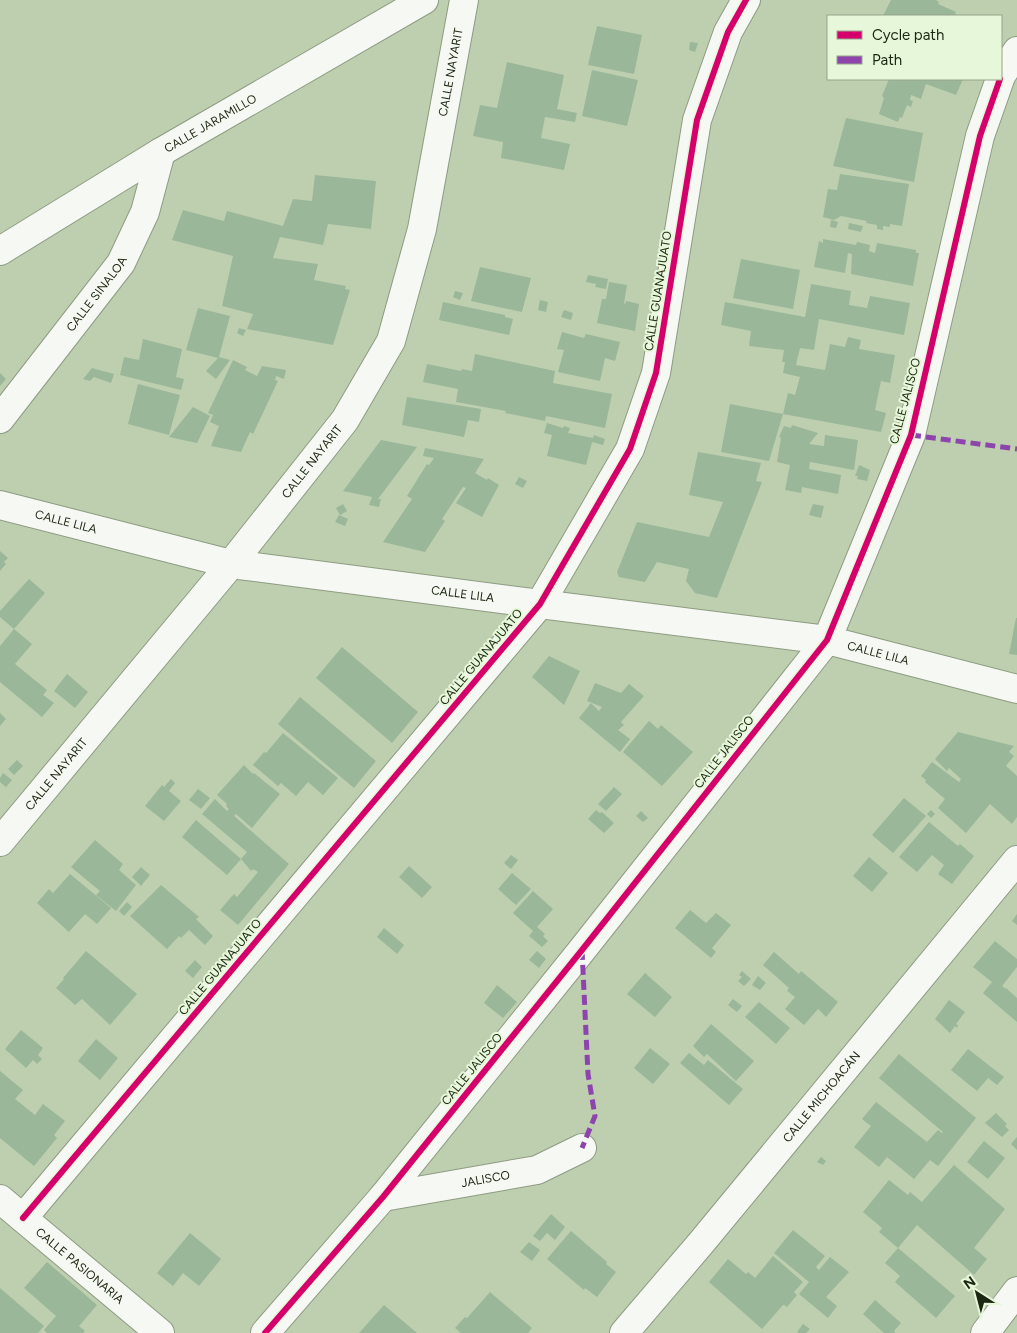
<svg xmlns="http://www.w3.org/2000/svg" width="1017" height="1333" viewBox="0 0 1017 1333" font-family="Figtree,sans-serif">
  <rect width="100%" height="100%" fill="#becfaf"/>
  <g fill="#9ab79a">
    <polygon points="891,0 936,0 939,2 938,4 956,12 955,14 960,16 908,16 906,15 906,16 883,16"/>
    <polygon points="597,26 642,35 634,74 588,65"/>
    <polygon points="690,42 698,43 695,52 689,50"/>
    <polygon points="507,62 564,75 557,109 577,113 575,122 545,117 541,138 570,144 564,170 501,158 503,142 473,136 480,105 497,108"/>
    <polygon points="592,70 638,80 627,126 582,116"/>
    <polygon points="889,79 963,79 956,95 926,84 921,99 911,95 910,100 913,101 911,107 907,105 902,118 900,117 898,122 879,114 884,98 882,96"/>
    <polygon points="846,118 923,133 914,182 833,166"/>
    <polygon points="840,174 909,184 902,226 890,224 890,227 883,226 883,230 877,229 877,225 866,223 867,221 841,216 834,220 823,217 828,189 837,190"/>
    <polygon points="315,175 376,181 371,229 328,224 323,245 280,237 273,258 318,264 314,280 346,286 345,289 350,290 333,345 247,329 253,314 222,306 233,256 172,240 183,210 224,221 227,211 283,226 293,199 312,201"/>
    <polygon points="831,220 838,222 836,228 830,227"/>
    <polygon points="849,223 863,226 861,232 848,229"/>
    <polygon points="823,239 856,245 857,242 870,245 869,251 875,253 877,243 916,250 916,253 919,253 913,286 851,274 852,254 848,253 845,273 814,267 819,241 823,243"/>
    <polygon points="741,259 800,270 793,309 733,298"/>
    <polygon points="480,267 531,278 522,312 471,301"/>
    <polygon points="588,275 608,279 606,289 595,287 596,284 586,282"/>
    <polygon points="609,282 627,285 624,303 625,304 626,301 639,304 635,331 597,323 602,299 606,299"/>
    <polygon points="811,284 851,291 849,305 867,308 870,296 910,303 904,335 819,319 814,350 800,348 796,365 825,370 830,344 845,347 848,337 861,340 859,349 895,355 890,383 881,381 875,410 886,413 881,432 783,414 788,393 795,395 800,377 783,373 785,362 782,362 784,350 749,346 751,331 721,325 725,302 805,317"/>
    <polygon points="455,291 463,293 460,300 453,297"/>
    <polygon points="540,300 548,302 546,312 538,310"/>
    <polygon points="443,302 505,315 505,317 513,319 509,335 439,320"/>
    <polygon points="198,308 230,316 219,357 230,360 216,379 206,371 218,358 186,350"/>
    <polygon points="564,310 573,313 571,320 561,317"/>
    <polygon points="239,328 246,330 243,336 237,333"/>
    <polygon points="562,332 584,338 586,334 620,342 615,361 605,358 600,381 558,372 564,350 557,349"/>
    <polygon points="143,339 182,349 176,377 184,379 181,390 120,375 124,357 139,360"/>
    <polygon points="475,354 555,371 553,383 612,394 605,428 546,416 545,421 505,413 506,411 456,402 458,389 423,382 427,364 461,371 462,369 472,371"/>
    <polygon points="233,360 247,367 245,370 257,376 262,366 286,370 284,379 276,376 275,380 278,381 253,434 250,432 241,452 211,446 219,426 210,422 213,415 208,413"/>
    <polygon points="92,368 114,374 111,383 94,377 90,381 83,379"/>
    <polygon points="0,373 6,379 0,386"/>
    <polygon points="138,384 180,395 169,435 128,424"/>
    <polygon points="407,397 481,409 479,422 468,420 464,437 402,425"/>
    <polygon points="730,404 783,414 769,461 721,452"/>
    <polygon points="193,407 210,416 197,443 169,437"/>
    <polygon points="547,423 563,428 564,426 570,428 568,433 593,438 594,435 605,439 603,445 592,442 586,465 547,456 552,435 544,433"/>
    <polygon points="792,425 818,433 809,444 824,446 825,435 858,440 854,470 810,462 809,469 841,475 838,494 802,487 801,493 785,490 790,465 777,462 781,438 779,437 784,426 791,428"/>
    <polygon points="381,440 417,447 378,499 381,499 379,507 369,505 372,497 343,491"/>
    <polygon points="425,448 484,459 475,473 487,480 488,478 499,485 482,517 456,503 466,488 463,487 442,519 445,521 425,552 383,542 412,499 407,496 427,464 429,465 434,458 423,456"/>
    <polygon points="698,452 761,463 756,481 762,482 717,598 695,593 686,581 689,569 657,562 645,582 619,577 617,572 637,522 709,537 723,502 689,495"/>
    <polygon points="859,465 870,470 867,481 857,479 858,476 855,476"/>
    <polygon points="519,477 527,481 523,488 515,484"/>
    <polygon points="343,504 347,511 340,515 336,508"/>
    <polygon points="813,504 824,506 821,518 809,515"/>
    <polygon points="339,515 348,519 345,526 335,522"/>
    <polygon points="0,551 8,558 4,562 6,564 0,571"/>
    <polygon points="29,579 45,593 14,629 0,617 0,611"/>
    <polygon points="1016,618 1017,618 1017,655 1009,654"/>
    <polygon points="14,629 32,644 15,664 47,690 43,695 54,703 42,717 0,682 0,646"/>
    <polygon points="342,647 418,712 392,743 316,678"/>
    <polygon points="549,656 580,671 564,705 532,677"/>
    <polygon points="67,674 88,692 75,708 54,691"/>
    <polygon points="595,683 621,693 629,684 644,696 621,722 624,725 618,730 630,739 620,752 579,718 591,703 599,711 602,707 587,701"/>
    <polygon points="300,697 376,761 354,788 278,724"/>
    <polygon points="0,713 6,719 0,726"/>
    <polygon points="649,721 658,729 661,725 693,752 662,786 623,752"/>
    <polygon points="958,732 1014,746 1009,752 1014,756 1006,766 1017,776 1017,817 1012,824 990,804 966,833 938,808 945,799 925,782 926,780 921,776 932,762 959,782 961,779 949,768 947,771 935,759"/>
    <polygon points="283,733 338,778 323,795 308,782 296,796 281,783 278,786 253,765 264,752 266,753"/>
    <polygon points="17,760 23,766 14,775 8,769"/>
    <polygon points="244,765 253,774 254,773 280,794 252,828 236,814 234,816 289,864 238,925 220,910 234,894 237,897 258,872 253,869 251,871 241,859 247,852 202,814 215,799 227,811 229,809 226,806 227,804 217,795"/>
    <polygon points="3,773 12,780 6,787 0,782 0,778"/>
    <polygon points="171,779 175,783 169,791 181,801 164,821 145,806 162,785 164,787"/>
    <polygon points="614,787 622,794 606,811 598,804"/>
    <polygon points="198,789 210,798 201,809 189,800"/>
    <polygon points="904,798 926,816 893,853 872,835"/>
    <polygon points="596,810 600,813 602,812 614,823 604,833 588,819"/>
    <polygon points="931,810 935,814 931,818 927,814"/>
    <polygon points="641,811 648,818 643,822 636,816"/>
    <polygon points="196,820 241,859 227,875 182,837"/>
    <polygon points="929,822 958,846 960,844 974,856 952,884 938,874 944,865 932,855 917,872 899,857"/>
    <polygon points="95,840 123,864 119,870 136,885 116,911 96,895 100,891 71,867"/>
    <polygon points="511,855 518,860 511,869 504,863"/>
    <polygon points="869,857 888,873 872,892 853,876"/>
    <polygon points="409,866 432,887 422,898 399,877"/>
    <polygon points="141,867 150,875 141,886 132,877"/>
    <polygon points="512,873 531,889 516,905 498,889"/>
    <polygon points="70,874 111,908 97,924 85,914 69,932 37,903 49,889 53,893"/>
    <polygon points="161,885 199,917 196,919 213,936 205,945 189,930 181,938 179,936 167,949 130,916"/>
    <polygon points="533,891 553,909 537,927 545,934 543,936 548,941 542,947 529,936 533,931 513,913"/>
    <polygon points="127,902 132,907 124,916 119,911"/>
    <polygon points="690,910 706,923 716,913 731,925 712,948 716,952 711,958 675,928"/>
    <polygon points="1017,914 1017,925 1012,921"/>
    <polygon points="384,928 404,945 397,954 377,937"/>
    <polygon points="995,941 1017,959 1017,967 1002,986 1006,989 1006,988 1017,998 1017,1022 983,993 992,982 973,967"/>
    <polygon points="86,951 137,994 110,1025 82,999 75,1005 56,988 64,979 63,978"/>
    <polygon points="537,951 546,959 539,968 529,960"/>
    <polygon points="774,952 799,974 801,971 838,1002 826,1017 818,1009 804,1025 785,1009 795,997 787,991 789,988 763,965"/>
    <polygon points="195,960 202,967 193,978 185,971"/>
    <polygon points="742,971 751,979 744,986 738,981 742,977 739,975"/>
    <polygon points="645,973 672,997 655,1017 627,994"/>
    <polygon points="758,976 766,983 760,990 752,985"/>
    <polygon points="497,985 517,1002 503,1018 484,1003"/>
    <polygon points="733,999 742,1006 737,1012 728,1005"/>
    <polygon points="949,1000 965,1012 956,1024 958,1025 957,1028 955,1026 950,1033 935,1019"/>
    <polygon points="759,1002 790,1028 776,1044 745,1017"/>
    <polygon points="711,1024 754,1061 736,1081 707,1054 704,1057 693,1046"/>
    <polygon points="21,1030 43,1048 38,1055 42,1059 37,1064 33,1060 26,1068 5,1049"/>
    <polygon points="96,1039 118,1058 100,1080 78,1061"/>
    <polygon points="650,1048 670,1064 653,1084 634,1068"/>
    <polygon points="968,1049 1004,1077 997,1085 988,1078 977,1091 951,1070"/>
    <polygon points="689,1053 704,1065 708,1060 743,1089 729,1105 680,1063"/>
    <polygon points="899,1054 976,1118 938,1166 930,1160 914,1179 887,1157 879,1167 854,1147 871,1126 862,1119 876,1102 927,1142 938,1130 942,1133 943,1132 879,1078"/>
    <polygon points="0,1071 23,1090 15,1099 35,1115 43,1104 65,1121 54,1135 57,1138 34,1166 0,1138"/>
    <polygon points="996,1113 1007,1124 1005,1126 1009,1130 1002,1137 985,1123"/>
    <polygon points="1017,1137 1017,1150 1011,1144"/>
    <polygon points="984,1141 1005,1158 988,1179 967,1162"/>
    <polygon points="821,1157 826,1161 823,1165 817,1162"/>
    <polygon points="954,1165 1005,1209 974,1248 987,1259 974,1275 917,1225 898,1248 879,1232 882,1228 863,1212 889,1180 908,1195 910,1192 922,1202"/>
    <polygon points="551,1214 565,1227 555,1240 547,1233 540,1241 533,1236"/>
    <polygon points="793,1230 825,1256 816,1267 819,1270 830,1257 849,1272 826,1297 837,1306 828,1318 799,1294 809,1282 774,1253"/>
    <polygon points="571,1231 607,1262 606,1264 616,1272 597,1297 585,1288 584,1290 547,1259"/>
    <polygon points="190,1233 221,1259 199,1286 183,1273 173,1286 157,1273"/>
    <polygon points="529,1242 540,1250 532,1261 520,1252"/>
    <polygon points="898,1248 955,1296 936,1318 895,1282 900,1276 885,1263"/>
    <polygon points="773,1256 803,1282 794,1292 797,1295 787,1307 784,1305 783,1305 762,1329 709,1282 728,1259 746,1274 748,1272 755,1278"/>
    <polygon points="47,1262 97,1305 79,1326 85,1331 83,1333 47,1333 44,1330 56,1316 24,1288"/>
    <polygon points="0,1288 44,1326 38,1333 0,1333"/>
    <polygon points="490,1292 532,1328 528,1333 459,1333 460,1332 455,1328 465,1317 467,1318"/>
    <polygon points="875,1300 901,1323 894,1331 896,1333 884,1333 863,1314"/>
    <polygon points="384,1305 417,1333 359,1333"/>
    <polygon points="803,1324 810,1329 806,1333 799,1333 797,1332"/>
  </g>
  <g fill="none" stroke-linecap="round" stroke-linejoin="round">
    <g stroke="#8e9b82" stroke-width="30">
      <g id="minor">
        <polyline points="1001,76 1017,51"/>
        <path id="s1" d="M0,251L161,152L424,0"/>
        <path id="s2" d="M0,419L121,263L145,212L161,152"/>
        <path id="s3" d="M0,505L231,564L540,604L827,640L1017,689"/>
        <path id="s4" d="M0,842L231,564L345,420L391,341L422,229L464,0"/>
        <path id="s5" d="M383,1197L537,1170L582,1148"/>
        <path id="s6" d="M0,1199L160,1333"/>
        <polyline points="23,1218 540,604 630,449 656,373 697,120 728,32 746,0"/>
        <polyline points="265,1333 383,1197 582,950 827,640 911,435 980,136 1000,79"/>
        <path id="s7" d="M624,1333L701,1243L1017,860"/>
        <polyline points="985,1333 1017,1291"/>
      </g>
    </g>
    <use href="#minor" stroke="#f5f8f3" stroke-width="28"/>
    <g stroke="#8e44ad" stroke-width="5" stroke-dasharray="10 5" stroke-linecap="butt">
      <polyline points="911,435 1017,449"/>
      <polyline points="582,950 588,1074 595,1116 582,1148"/>
    </g>
    <g stroke="#e7f7da" stroke-width="9">
      <g id="cycleway">
        <polyline points="23,1218 540,604 630,449 656,373 697,120 728,32 746,0"/>
        <polyline points="265,1333 383,1197 582,950 827,640 911,435 980,136 1000,79"/>
      </g>
    </g>
    <use href="#cycleway" stroke="#d6006c" stroke-width="6"/>
  </g>
  <g text-anchor="middle" stroke-width="4" stroke-linejoin="round" paint-order="stroke">
    <g font-size="12" fill="#1c2711" stroke="#e7f7da">
      <text dy="4" stroke="none"><textPath href="#s4" startOffset="912">CALLE NAYARIT</textPath></text>
      <text dy="4" stroke="none"><textPath href="#s1" startOffset="246">CALLE JARAMILLO</textPath></text>
      <text transform="translate(658 291) rotate(-81)" y="4">CALLE GUANAJUATO</text>
      <text dy="4" stroke="none"><textPath href="#s2" startOffset="158">CALLE SINALOA</textPath></text>
      <text transform="translate(905 401) rotate(-75)" y="4">CALLE JALISCO</text>
      <text dy="4" stroke="none"><textPath href="#s4" startOffset="492">CALLE NAYARIT</textPath></text>
      <text dy="4" stroke="none"><textPath href="#s3" startOffset="68">CALLE LILA</textPath></text>
      <text dy="4" stroke="none"><textPath href="#s3" startOffset="472">CALLE LILA</textPath></text>
      <text dy="4" stroke="none"><textPath href="#s3" startOffset="892">CALLE LILA</textPath></text>
      <text transform="translate(481 657) rotate(-50)" y="4">CALLE GUANAJUATO</text>
      <text transform="translate(724 752) rotate(-52)" y="4">CALLE JALISCO</text>
      <text dy="4" stroke="none"><textPath href="#s4" startOffset="88">CALLE NAYARIT</textPath></text>
      <text transform="translate(220 967) rotate(-50)" y="4">CALLE GUANAJUATO</text>
      <text transform="translate(472 1069) rotate(-51)" y="4">CALLE JALISCO</text>
      <text dy="4" stroke="none"><textPath href="#s7" startOffset="308">CALLE MICHOACÁN</textPath></text>
      <text dy="4" stroke="none"><textPath href="#s5" startOffset="104">JALISCO</textPath></text>
      <text dy="4" stroke="none"><textPath href="#s6" startOffset="104">CALLE PASIONARIA</textPath></text>
    </g>
  </g>
  <rect x="827" y="15" width="175" height="65" fill="#e7f7da" stroke="#96a48a"/>
  <rect x="837" y="31" width="25" height="8" fill="#d6006c" stroke="#96a48a"/>
  <text x="872" y="40" font-size="15" fill="#1c2711">Cycle path</text>
  <rect x="837" y="56" width="25" height="8" fill="#8e44ad" stroke="#96a48a"/>
  <text x="872" y="65" font-size="15" fill="#1c2711">Path</text>
  <g transform="translate(977 1293) rotate(324)" stroke="#e7f7da" stroke-width="4" paint-order="stroke">
  <path d="M0-4L9 19L0 12L-9 19Z" fill="#1c2711"/>
  <text y="-8" font-size="14" font-weight="bold" text-anchor="middle" fill="#1c2711">N</text>
  </g>
</svg>
